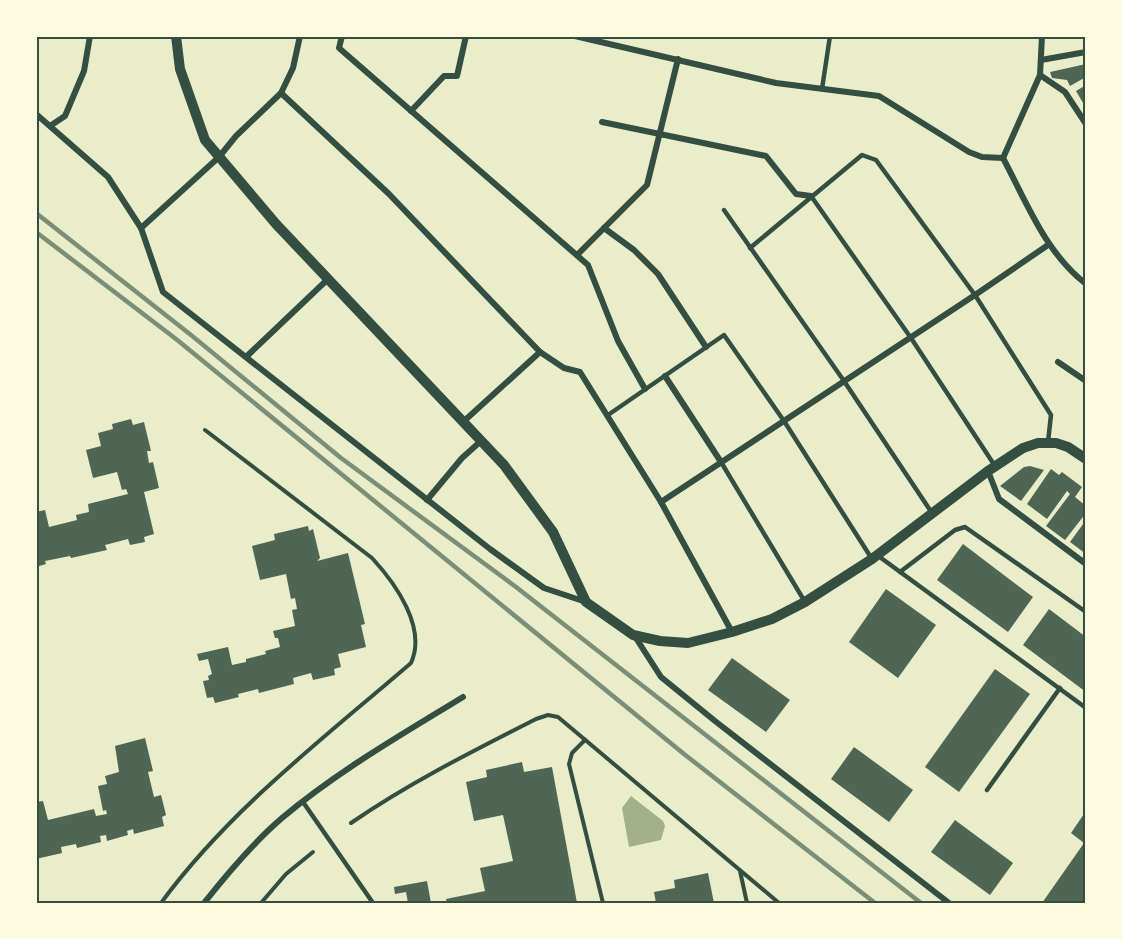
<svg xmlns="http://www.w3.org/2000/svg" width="1122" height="939" viewBox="0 0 1122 939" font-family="'Noto Serif',serif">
  <rect width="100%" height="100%" fill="#e9edc9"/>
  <polygon fill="#a3b18a" points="631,796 663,821 665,826 661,840 629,847 622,808"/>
  <g fill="#4f6655">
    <polygon points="1086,64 1086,77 1070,86 1067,80 1052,78 1050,72"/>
    <polygon points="1086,85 1086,108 1076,91"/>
    <polygon points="131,419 133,425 144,422 151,451 147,451 149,463 153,462 159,488 144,492 154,534 144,537 145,542 130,545 128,539 105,545 107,550 71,558 70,556 45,561 46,564 36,567 36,512 45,510 49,527 77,520 76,515 89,512 88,504 128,494 126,489 122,490 117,472 93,478 86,450 101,446 98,433 113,429 112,424"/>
    <polygon points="1030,466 1044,470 1021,501 1000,486 1024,467"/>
    <polygon points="1051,469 1059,475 1062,472 1082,487 1075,497 1086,506 1086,513 1065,540 1046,526 1070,494 1067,491 1047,519 1027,504"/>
    <polygon points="1086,520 1086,554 1070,542"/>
    <polygon points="308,526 309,531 313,529 320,558 317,561 348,553 365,624 361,625 366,647 338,654 341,667 334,669 335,675 313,680 311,673 293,678 294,684 259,693 258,689 238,694 239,697 215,703 213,697 207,698 203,681 209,680 208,676 212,674 208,659 199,661 197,654 228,647 232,665 246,662 246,659 266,654 265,651 280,647 278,638 275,638 273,631 295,626 292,610 297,609 295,598 291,599 286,574 260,580 252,546 275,540 274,534"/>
    <polygon points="963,544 1033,597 1008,632 937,580"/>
    <polygon points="886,589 936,625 898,678 849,642"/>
    <polygon points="1049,609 1086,637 1086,692 1023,645"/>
    <polygon points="732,658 790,700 766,732 708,690"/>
    <polygon points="995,669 1030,694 959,792 925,767"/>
    <polygon points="145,738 153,771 148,772 154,797 161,795 166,815 162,817 164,826 134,834 133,829 127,831 128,835 107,841 106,835 100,836 101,842 77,848 76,844 61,847 62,853 36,859 36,802 43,801 48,820 94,809 96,816 107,814 106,810 103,811 98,786 107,784 105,776 119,772 115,746"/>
    <polygon points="854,747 913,790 889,822 831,779"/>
    <polygon points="522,762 524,772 552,767 577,903 447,903 446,899 485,891 480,868 513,861 503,815 474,821 466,782 487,777 486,770"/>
    <polygon points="1086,811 1086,903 1042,903 1084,843 1071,833"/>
    <polygon points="955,820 1013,863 990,895 931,852"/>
    <polygon points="708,873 714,903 656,903 654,892 675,888 674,880"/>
    <polygon points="427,881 431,903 408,903 406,892 395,894 394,887"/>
  </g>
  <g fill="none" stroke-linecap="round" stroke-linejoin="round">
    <g stroke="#344e41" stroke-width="4">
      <polyline points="584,739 585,740 572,753 569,764 603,903"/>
      <path d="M351,823C409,783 473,751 536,719L548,715L558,717L779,903"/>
      <polyline points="740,871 747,903"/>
      <path d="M161,903C229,810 324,738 411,663C427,628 396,584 372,558L205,430"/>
      <polyline points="261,903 286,874 313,852"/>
    </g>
    <g stroke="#344e41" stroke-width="4.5">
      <polyline points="822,89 830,36"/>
      <polyline points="811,196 911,338 995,466"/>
      <polyline points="724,210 844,381 932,513"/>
      <polyline points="750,248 862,155 876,160 975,295 1051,415 1048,442"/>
      <polyline points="608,415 724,335 784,421 872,559"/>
      <polyline points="721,462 805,602"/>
      <polyline points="877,555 1086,708"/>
      <polyline points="900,572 955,530 965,527 1086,612"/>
      <polyline points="987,790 1060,688"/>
      <polyline points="303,802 373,903"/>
    </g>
    <g stroke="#344e41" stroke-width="6">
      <polyline points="342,36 339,48 588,265 618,341 645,389"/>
      <polyline points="575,36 776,83 879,96 969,152 982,157 1003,158"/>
      <polyline points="1041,60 1086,52"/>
      <polyline points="1040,75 1065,92 1086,124"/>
      <polyline points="281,93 389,194 540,352 564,368 580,372 661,502 732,632"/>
      <polyline points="411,111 444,76 457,76 466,36"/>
      <polyline points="36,114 108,177 141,228 163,292 490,549 544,588 586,602"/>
      <polyline points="602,122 766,156 796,194 811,196"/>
      <polyline points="50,126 65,116 84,71 90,36"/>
      <path d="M1003,158C1027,203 1045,252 1086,284"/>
      <polyline points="1003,158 1040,75 1042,36"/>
      <polyline points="141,228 219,157 236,136 281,93 293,68 300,36"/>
      <polyline points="604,228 634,250 658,274 706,347"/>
      <polyline points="577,255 647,185 678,59"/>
      <polyline points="246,357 328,279"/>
      <polyline points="1058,362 1086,381"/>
      <polyline points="665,376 721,462"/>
      <polyline points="463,422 540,352"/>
      <polyline points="988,471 999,499 1086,564"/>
      <polyline points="427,500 462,458 481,441"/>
      <polyline points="661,502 975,295 1048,245"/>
      <polyline points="634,635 661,677 715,721 949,903"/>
      <path d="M204,903C227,874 255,841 282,818C338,771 401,735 463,697"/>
    </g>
    <polyline stroke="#344e41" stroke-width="10" points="176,36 180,69 205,140 276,224 504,465 553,532 586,602 633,635 660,641 688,643 732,632 772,619 805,602 872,559 988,471 1023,448 1038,443 1056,443 1068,447 1086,459"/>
    <g stroke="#7c8e77" stroke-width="4.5">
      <polyline points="36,213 191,335 341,458 516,587 921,903"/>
      <polyline points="36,232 176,339 684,754 875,903"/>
    </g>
  </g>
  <rect width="1122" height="939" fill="none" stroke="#fefae0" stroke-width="75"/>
  <rect x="38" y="38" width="1046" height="864" fill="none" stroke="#344e41" stroke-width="2"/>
</svg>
